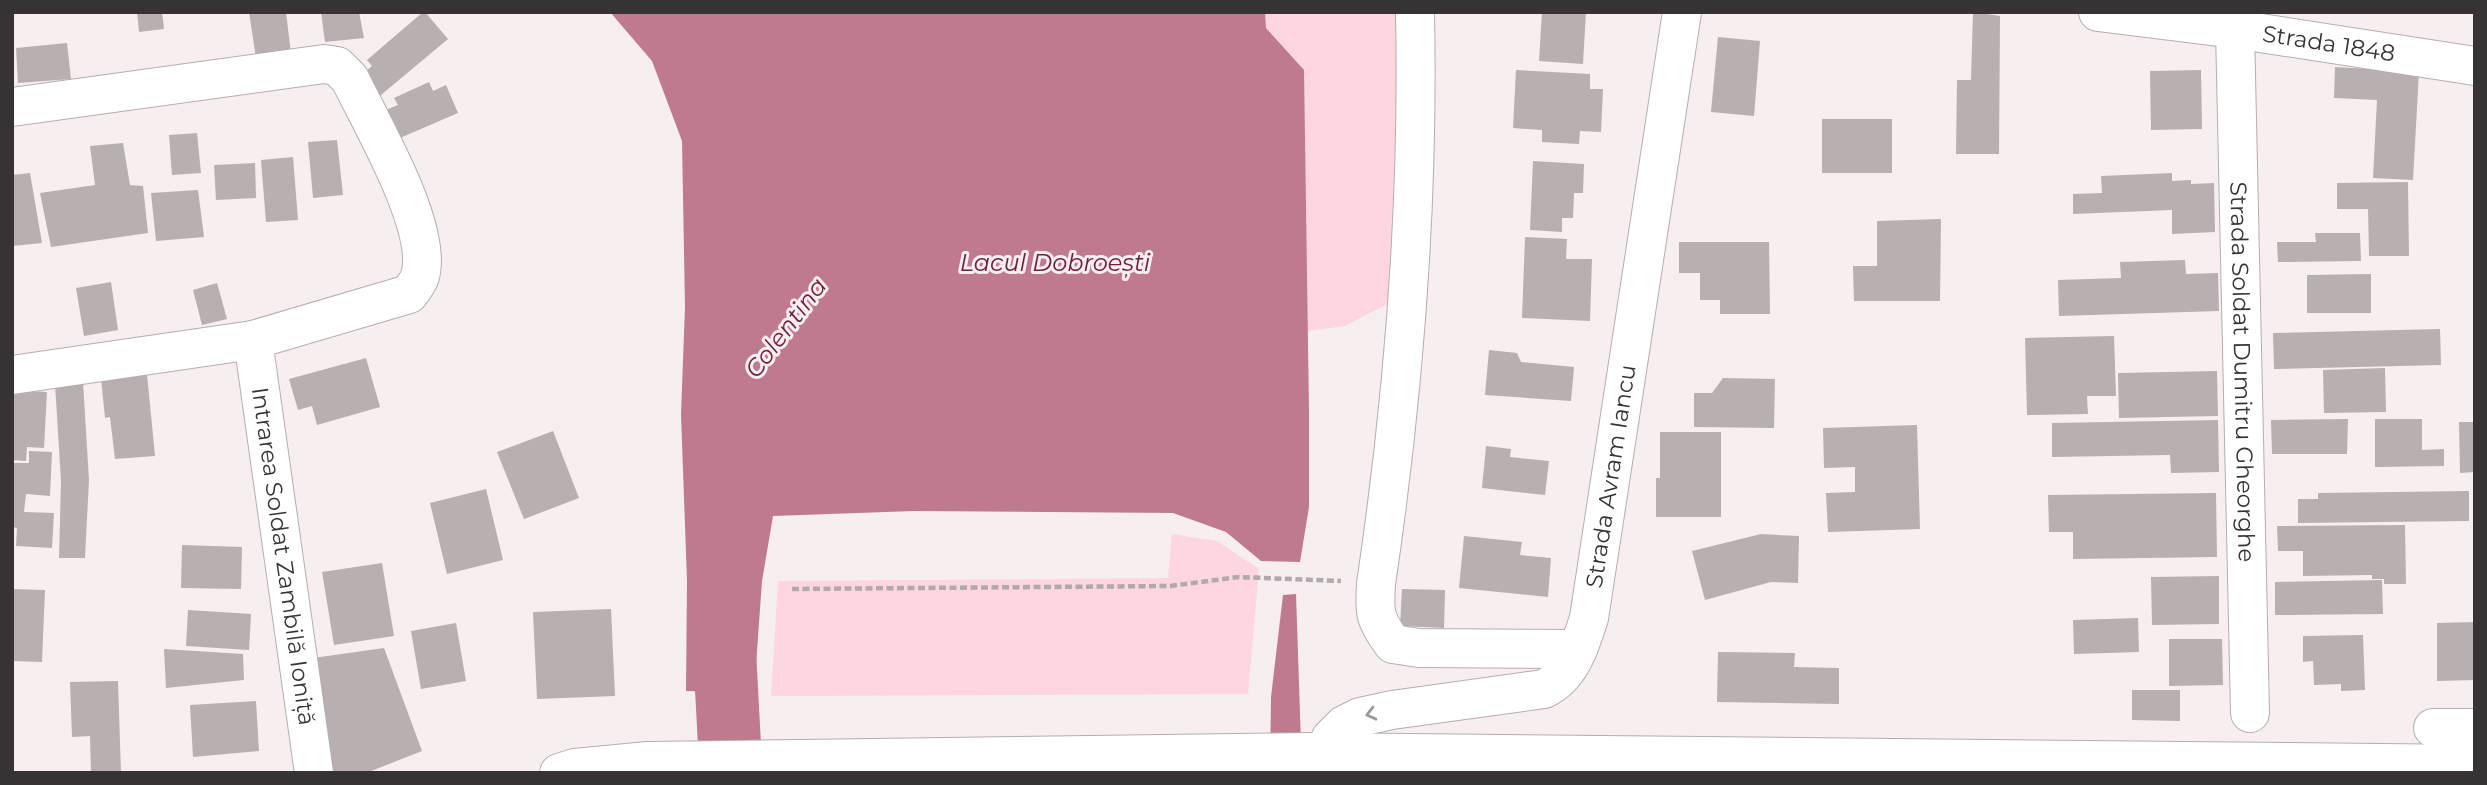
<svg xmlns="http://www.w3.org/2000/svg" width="2487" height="785" viewBox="0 0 2487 785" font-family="Montserrat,sans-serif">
  <rect width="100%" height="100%" fill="#f7eef0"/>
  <g fill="#fdd6df">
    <polygon points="1035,12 1396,12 1397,60 1391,302 1345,326 1308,331 1267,371"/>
    <polygon points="1172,534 1217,541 1259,569 1248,694 771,696 778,581 1168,578"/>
  </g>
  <g fill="#c07a8d">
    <polygon points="610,12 1265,12 1266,28 1304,70 1309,411 1309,507 1300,562 1261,561 1226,532 1173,513 914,511 773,516 762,581 754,693 686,691 687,581 681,414 685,307 682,141 652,61"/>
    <polygon points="1296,594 1302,773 1270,773 1271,697 1283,595"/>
  </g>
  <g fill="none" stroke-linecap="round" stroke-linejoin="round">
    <polyline stroke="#c07a8d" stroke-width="63" points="722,605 731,773"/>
  </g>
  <g fill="#b8afb1">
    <polygon points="137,12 162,12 164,29 139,32"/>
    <polygon points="249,12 286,12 291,54 256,58"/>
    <polygon points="321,12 359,12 364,38 325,42"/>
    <polygon points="423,12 425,12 448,39 375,100 357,79 372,66 367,60"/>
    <polygon points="1542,12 1586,12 1583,64 1539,61"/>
    <polygon points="1973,12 2000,16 1999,154 1956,154 1957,80 1971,80"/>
    <polygon points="1718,37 1760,41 1754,116 1711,112"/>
    <polygon points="67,43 71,79 18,83 16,48"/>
    <polygon points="2335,67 2419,72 2413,180 2373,178 2377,100 2334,98"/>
    <polygon points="1516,70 1590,74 1590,89 1603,89 1601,132 1580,131 1579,144 1542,142 1542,130 1513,128"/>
    <polygon points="2201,70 2202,129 2151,130 2150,71"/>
    <polygon points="429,82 433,91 446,85 458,113 393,141 381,112 398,105 394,98"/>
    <rect x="1822" y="119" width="70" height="54"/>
    <polygon points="197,133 201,173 172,175 169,135"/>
    <polygon points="337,140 343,195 313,198 308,142"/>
    <polygon points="123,143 130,185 143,186 148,233 51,247 40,193 95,185 90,146"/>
    <polygon points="293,157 298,220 266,222 261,160"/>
    <polygon points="1533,161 1584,164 1583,193 1574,193 1573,218 1562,218 1562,232 1530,230"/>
    <polygon points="255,163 256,198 216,200 214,165"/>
    <polygon points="30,173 42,243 12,246 12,175"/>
    <polygon points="2172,173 2172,181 2191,180 2191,184 2214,183 2215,232 2172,234 2172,210 2073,214 2073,194 2102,193 2101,176"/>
    <polygon points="2408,182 2409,256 2369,256 2368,209 2337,209 2337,183"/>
    <polygon points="198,190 204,237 156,241 151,193"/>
    <polygon points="1941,219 1940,301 1854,301 1853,266 1877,266 1877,221"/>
    <polygon points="2315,233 2360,233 2361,261 2278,262 2277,242 2316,242"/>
    <polygon points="1525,237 1567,239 1566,259 1592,259 1590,321 1522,318"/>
    <polygon points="1679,242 1769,242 1770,314 1720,314 1720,300 1700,300 1700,273 1679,273"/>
    <polygon points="2185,260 2186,274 2218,273 2219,311 2059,316 2058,280 2121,278 2120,262"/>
    <polygon points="2371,274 2371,313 2307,313 2307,275"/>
    <polygon points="111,282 118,330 84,336 76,288"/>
    <polygon points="217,283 227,319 202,325 193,290"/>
    <polygon points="2440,329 2441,365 2274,369 2273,333"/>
    <polygon points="2114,336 2116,396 2087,396 2088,414 2027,415 2025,338"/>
    <polygon points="1489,350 1517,353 1521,362 1574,367 1571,401 1485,395"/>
    <polygon points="366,358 380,407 317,425 312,406 298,410 289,379"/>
    <polygon points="2385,368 2386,412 2324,413 2323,370"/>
    <polygon points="2217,371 2218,416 2119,418 2118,373"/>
    <polygon points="147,374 155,456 115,459 110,417 105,418 101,378"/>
    <polygon points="1723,378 1775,379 1774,428 1694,427 1694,393 1712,393"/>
    <polygon points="83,382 89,480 85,558 59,558 61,481 55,384"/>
    <polygon points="12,390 47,392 44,448 27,447 26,461 12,460"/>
    <polygon points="2348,419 2347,454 2272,454 2271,420"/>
    <polygon points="2375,419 2422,419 2422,450 2444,449 2444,466 2375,467"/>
    <polygon points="2218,420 2219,472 2171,473 2170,455 2052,457 2052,423"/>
    <polygon points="2459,422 2475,422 2475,472 2460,473"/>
    <polygon points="1917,425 1920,529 1828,532 1826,493 1855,492 1855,467 1824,468 1823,428"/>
    <polygon points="553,431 579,498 524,519 497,452"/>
    <polygon points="1660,432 1721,432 1721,517 1656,517 1656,478 1660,478"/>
    <polygon points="1486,446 1511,449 1510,457 1549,461 1545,495 1482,488"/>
    <polygon points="29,451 52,452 50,496 26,494 24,512 54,513 52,548 16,546 17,528 12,527 12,463 29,463"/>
    <polygon points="486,489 503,560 447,574 430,503"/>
    <polygon points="2469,491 2469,521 2298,523 2298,499 2318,499 2318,493"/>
    <polygon points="2216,493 2217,557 2073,559 2073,532 2049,532 2048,495"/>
    <polygon points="2405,525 2406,584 2384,584 2384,579 2372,579 2372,575 2303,576 2303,551 2278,551 2277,526"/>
    <polygon points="1761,534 1799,536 1798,583 1771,582 1705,600 1692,551"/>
    <polygon points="1464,536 1522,542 1520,555 1551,558 1548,597 1459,588"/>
    <polygon points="182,545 242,547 241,589 181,588"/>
    <polygon points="382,563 394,636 334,645 322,572"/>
    <polygon points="2219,576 2219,624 2152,625 2151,577"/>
    <polygon points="2382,580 2383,614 2275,615 2275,582"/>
    <polygon points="12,589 45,590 42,662 12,661"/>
    <polygon points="1402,589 1445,590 1444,628 1400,626"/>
    <polygon points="611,609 615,696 537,699 533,612"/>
    <polygon points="188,610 251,614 249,650 186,646"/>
    <polygon points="2138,618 2139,652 2074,654 2073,620"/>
    <polygon points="2475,622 2475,680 2437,681 2437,623"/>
    <polygon points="456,623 466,681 421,689 411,631"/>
    <polygon points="2363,635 2365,690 2341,691 2341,684 2314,685 2313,661 2303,662 2303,636"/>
    <polygon points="2169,639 2222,639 2223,685 2169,686"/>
    <polygon points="384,648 422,751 366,773 322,773 306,659"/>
    <polygon points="164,649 243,654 244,680 166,688"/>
    <polygon points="1718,652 1795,653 1794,667 1839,668 1839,704 1717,702"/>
    <polygon points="118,681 121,773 91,773 90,736 72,737 70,682"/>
    <polygon points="2132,690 2180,690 2180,721 2132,720"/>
    <polygon points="256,701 259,751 193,757 190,705"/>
  </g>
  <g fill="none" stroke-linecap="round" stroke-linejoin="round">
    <g stroke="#b6adaf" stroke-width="40">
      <g id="minor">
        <path d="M1415,12C1419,203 1404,395 1376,584C1374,614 1375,620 1393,644L1419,648L1578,649"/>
        <path id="s1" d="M2098,12L2235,29L2475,66"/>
        <path id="s2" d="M2235,29L2250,713"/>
        <path id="s3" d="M12,107L324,64L337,66L350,79C371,123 434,229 420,276C419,282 412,289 409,294L253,340L314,773"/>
        <polyline points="12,375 253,340"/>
        <polyline points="2433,728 2475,728"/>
        <path id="s4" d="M1324,753L1331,738L1344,725L1360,717L1392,710L1544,689C1571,676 1580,646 1589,618L1682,12"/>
        <polyline points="559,773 575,768 648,761 1314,752 2475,764"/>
      </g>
    </g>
    <polyline stroke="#b1a9ab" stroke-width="4.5" stroke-dasharray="7 3.5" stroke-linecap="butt" points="792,589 1170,586 1239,577 1341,581"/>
    <use href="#minor" stroke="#fff" stroke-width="38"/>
  </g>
  <defs><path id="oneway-chevron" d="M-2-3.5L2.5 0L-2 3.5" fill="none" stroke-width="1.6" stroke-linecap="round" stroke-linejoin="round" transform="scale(1.75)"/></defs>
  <use stroke="#9b999a" href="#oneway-chevron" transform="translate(1371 714) rotate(166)"/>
  <g text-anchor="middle" stroke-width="6" stroke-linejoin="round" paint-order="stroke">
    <g font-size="23" fill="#373334" stroke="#f7eef0">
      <text dy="8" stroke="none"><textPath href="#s1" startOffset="233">Strada 1848</textPath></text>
      <text dy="8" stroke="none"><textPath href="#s2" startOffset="343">Strada Soldat Dumitru Gheorghe</textPath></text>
      <text dy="8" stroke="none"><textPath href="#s4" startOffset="469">Strada Avram Iancu</textPath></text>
      <text dy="8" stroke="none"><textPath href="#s3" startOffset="961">Intrarea Soldat Zambilă Ioniță</textPath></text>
    </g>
    <g font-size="24" font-style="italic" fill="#701c3c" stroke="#f7eef0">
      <text x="1055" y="271">Lacul Dobroești</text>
      <text transform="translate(786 328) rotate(-53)" y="8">Colentina</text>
    </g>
  </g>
  <rect width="2487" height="785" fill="none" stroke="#373334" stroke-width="28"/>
</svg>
